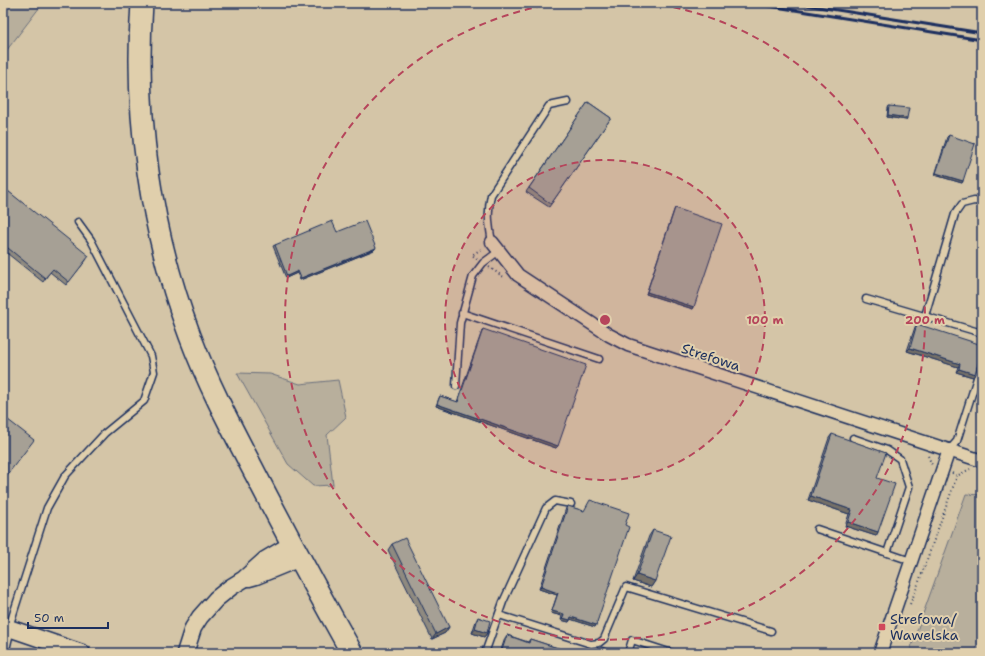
<svg xmlns="http://www.w3.org/2000/svg" width="985" height="656" viewBox="0 0 985 656" font-family="'Shantell Sans',sans-serif">
  <rect width="100%" height="100%" fill="#d4c5a7"/>
  <filter id="ink" filterUnits="userSpaceOnUse"><feTurbulence type="fractalNoise" baseFrequency=".025" numOctaves="2"/><feDisplacementMap in="SourceGraphic" scale="8" xChannelSelector="R" yChannelSelector="G"/><feConvolveMatrix kernelMatrix="1 2 1 2 8 2 1 2 1" color-interpolation-filters="sRGB"/></filter>
  <g filter="url(#ink)">
    <g fill="#b8af9c" stroke="#6a6f7d">
      <polygon points="3,3 43,3 3,55"/>
      <polygon points="237,373 270,374 300,384 338,380 346,417 327,435 333,485 313,486 288,464"/>
      <polygon points="966,494 982,495 982,653 909,653"/>
    </g>
    <g fill="none" stroke-linecap="round" stroke-linejoin="round">
      <g stroke="#1b2f5e" stroke-width="9">
        <g id="service">
          <path d="M492,242C489,226 487,212 491,195L549,106L568,102"/>
          <polyline points="866,299 982,333"/>
          <polyline points="462,313 599,359"/>
          <polyline points="925,316 955,214 962,204 974,201 982,202"/>
          <polyline points="456,386 460,323 473,276 483,263 499,251"/>
          <polyline points="853,438 887,450 900,459 909,487 887,553"/>
          <polyline points="949,450 957,441 982,362"/>
          <polyline points="817,529 911,561"/>
          <polyline points="499,615 591,644 599,643 604,639 626,587 771,631"/>
          <polyline points="9,627 47,508 65,476 105,433 144,401 154,372 151,356 91,240 78,222"/>
          <polyline points="485,653 503,602 546,508 555,501 571,504"/>
          <polyline points="628,653 632,640 672,653"/>
        </g>
      </g>
      <g stroke="#1b2f5e" stroke-width="15">
        <g id="minor">
          <polyline points="492,242 518,275 609,335 628,345 982,461"/>
          <polyline points="3,649 8,628"/>
          <polyline points="880,653 949,450"/>
        </g>
      </g>
      <g stroke="#1b2f5e" stroke-width="19">
        <g id="tertiary">
          <polyline points="249,578 256,576 300,558"/>
          <polyline points="3,626 82,653"/>
          <polyline points="185,653 193,628 200,617 216,599 231,587 244,579 265,560 292,544"/>
        </g>
      </g>
      <g stroke="#1b2f5e" stroke-width="24">
        <path id="trunk" d="M142,3C134,115 150,230 190,336C208,384 232,429 256,475C287,535 319,594 352,653"/>
      </g>
      <g stroke="#1b2f5e" stroke-width="2" stroke-dasharray="1 3" stroke-linecap="butt">
        <polyline points="477,259 472,255 483,248"/>
        <polyline points="489,267 505,278"/>
        <polyline points="928,456 932,465"/>
        <polyline points="952,473 957,476 970,469"/>
        <polyline points="910,604 916,590 957,476"/>
      </g>
      <use href="#service" stroke="#e0cfac" stroke-width="6"/>
      <use href="#minor" stroke="#e0cfac" stroke-width="12"/>
      <use href="#tertiary" stroke="#e0cfac" stroke-width="16"/>
      <use href="#trunk" stroke="#e0cfac" stroke-width="21"/>
      <g stroke="#1b2f5e" stroke-width="3">
        <polyline points="751,3 982,40"/>
        <polyline points="793,3 982,33"/>
      </g>
    </g>
    <g fill="#8f8a80" stroke="#1b2f5e">
      <polygon points="588,102 611,118 549,207 526,192"/>
      <polygon points="889,106 907,118 906,120 887,117 888,108"/>
      <polygon points="949,135 963,181 962,183 935,175 947,137"/>
      <polygon points="3,187 87,259 66,285 50,272 43,282 3,250"/>
      <polygon points="675,208 694,307 693,309 646,294 674,210"/>
      <polygon points="337,232 376,248 374,250 300,280 297,273 286,278 273,246 275,245"/>
      <polygon points="917,324 981,358 980,359 975,374 973,377 956,372 958,367 907,351 915,327"/>
      <polygon points="483,329 558,446 556,448 436,406 439,398 440,396 457,402 482,331"/>
      <polygon points="832,434 877,478 878,532 876,536 845,526 849,514 808,500 829,438"/>
      <polygon points="568,506 625,525 596,625 595,627 571,619 569,622 561,620 562,616 551,613 557,595 539,589 566,508"/>
      <polygon points="653,530 655,581 651,587 633,581 649,536"/>
      <polygon points="392,544 449,627 445,633 432,639 388,550"/>
      <polygon points="478,617 487,633 484,637 472,633 476,621"/>
      <polygon points="507,635 528,642 530,639 573,653 500,653 505,638"/>
    </g>
    <g fill="#747068" stroke="#1b2f5e">
      <polygon points="888,115 907,118 906,120 887,117"/>
      <polygon points="936,173 963,181 962,183 935,175"/>
      <polygon points="376,248 374,250 300,280 301,278"/>
      <polygon points="298,271 297,273 286,278 287,276"/>
      <polygon points="647,292 694,307 693,309 646,294"/>
      <polygon points="910,348 960,364 958,367 907,351"/>
      <polygon points="959,369 975,374 973,377 956,372"/>
      <polygon points="437,404 558,446 556,448 436,406"/>
      <polygon points="811,496 852,510 849,514 808,500"/>
      <polygon points="848,522 878,532 876,536 845,526"/>
      <polygon points="637,575 655,581 651,587 633,581"/>
      <polygon points="541,587 558,593 557,595 539,589"/>
      <polygon points="552,611 564,614 562,616 551,613"/>
      <polygon points="571,617 596,625 595,627 570,619"/>
      <polygon points="563,618 570,620 569,622 561,620"/>
      <polygon points="449,627 445,633 432,639 436,634"/>
      <polygon points="475,629 487,633 484,637 472,633"/>
    </g>
    <g fill="#a6a095" stroke="#1b2f5e">
      <polygon points="588,102 611,118 551,204 529,188"/>
      <polygon points="889,106 909,108 907,118 888,115"/>
      <polygon points="949,135 975,144 963,181 936,173"/>
      <polygon points="3,187 89,256 69,282 53,269 45,278 3,244"/>
      <polygon points="675,208 722,224 694,307 647,292"/>
      <polygon points="332,221 337,232 365,221 376,248 301,278 298,271 287,276 275,245"/>
      <polygon points="917,324 982,345 982,355 980,357 975,374 959,369 960,364 910,348"/>
      <polygon points="483,329 586,365 558,446 437,404 440,396 458,402"/>
      <polygon points="3,416 34,440 4,479 3,479"/>
      <polygon points="832,434 886,453 877,478 895,484 878,532 848,522 852,510 811,496"/>
      <polygon points="590,500 629,513 625,525 629,527 596,625 571,617 570,620 563,618 564,614 552,611 558,593 541,587 568,506 584,511"/>
      <polygon points="653,530 671,536 655,581 637,575"/>
      <polygon points="405,538 449,627 436,634 392,544"/>
      <polygon points="478,617 490,621 487,633 475,629"/>
      <polygon points="507,635 529,643 530,639 573,653 501,653"/>
      <polygon points="599,646 619,653 597,653"/>
    </g>
  </g>
  <circle cx="605" cy="320" r="160" fill="#b6455b" fill-opacity=".12"/>
  <g fill="none" stroke="#b6455b" stroke-width="2" stroke-dasharray="7 5">
    <circle cx="605" cy="320" r="160"/>
    <path d="M650 3A320 320 0 1 1 560 3"/>
  </g>
  <rect fill="#d1495b" stroke="#e0cfac" stroke-width="1.5" x="878" y="623" width="8" height="8" rx="2"/>
  <g text-anchor="middle" stroke-width="4" stroke-linejoin="round" paint-order="stroke">
    <g font-size="14" fill="#1b2f5e" stroke="#e0cfac">
      <text transform="translate(711 357) rotate(18)" y="5">Strefowa</text>
    </g>
    <g font-size="14" fill="#1b2f5e" stroke="#e0cfac" text-anchor="start">
      <text x="890" y="624">Strefowa/<tspan x="890" dy="16">Wawelska</tspan></text>
    </g>
  </g>
  <circle cx="605" cy="320" r="6" fill="#b6455b" stroke="#e0cfac" stroke-width="2"/>
  <g font-size="12" text-anchor="middle" font-weight="bold" fill="#b6455b" stroke="#e0cfac" stroke-width="4" stroke-linejoin="round" paint-order="stroke">
    <text x="765" y="324">100 m</text>
    <text x="925" y="324">200 m</text>
  </g>
  <rect width="985" height="656" fill="none" stroke="#e0cfac" stroke-width="16"/>
  <rect x="8" y="8" width="969" height="640" fill="none" stroke="#1b2f5e" stroke-width="1.5" filter="url(#ink)"/>
  <path d="M28 622v6h80v-6" fill="none" stroke="#1b2f5e" stroke-width="2"/>
  <text x="34" y="622" font-size="12" fill="#1b2f5e" stroke="#e0cfac" stroke-width="3" paint-order="stroke">50 m</text>
</svg>
